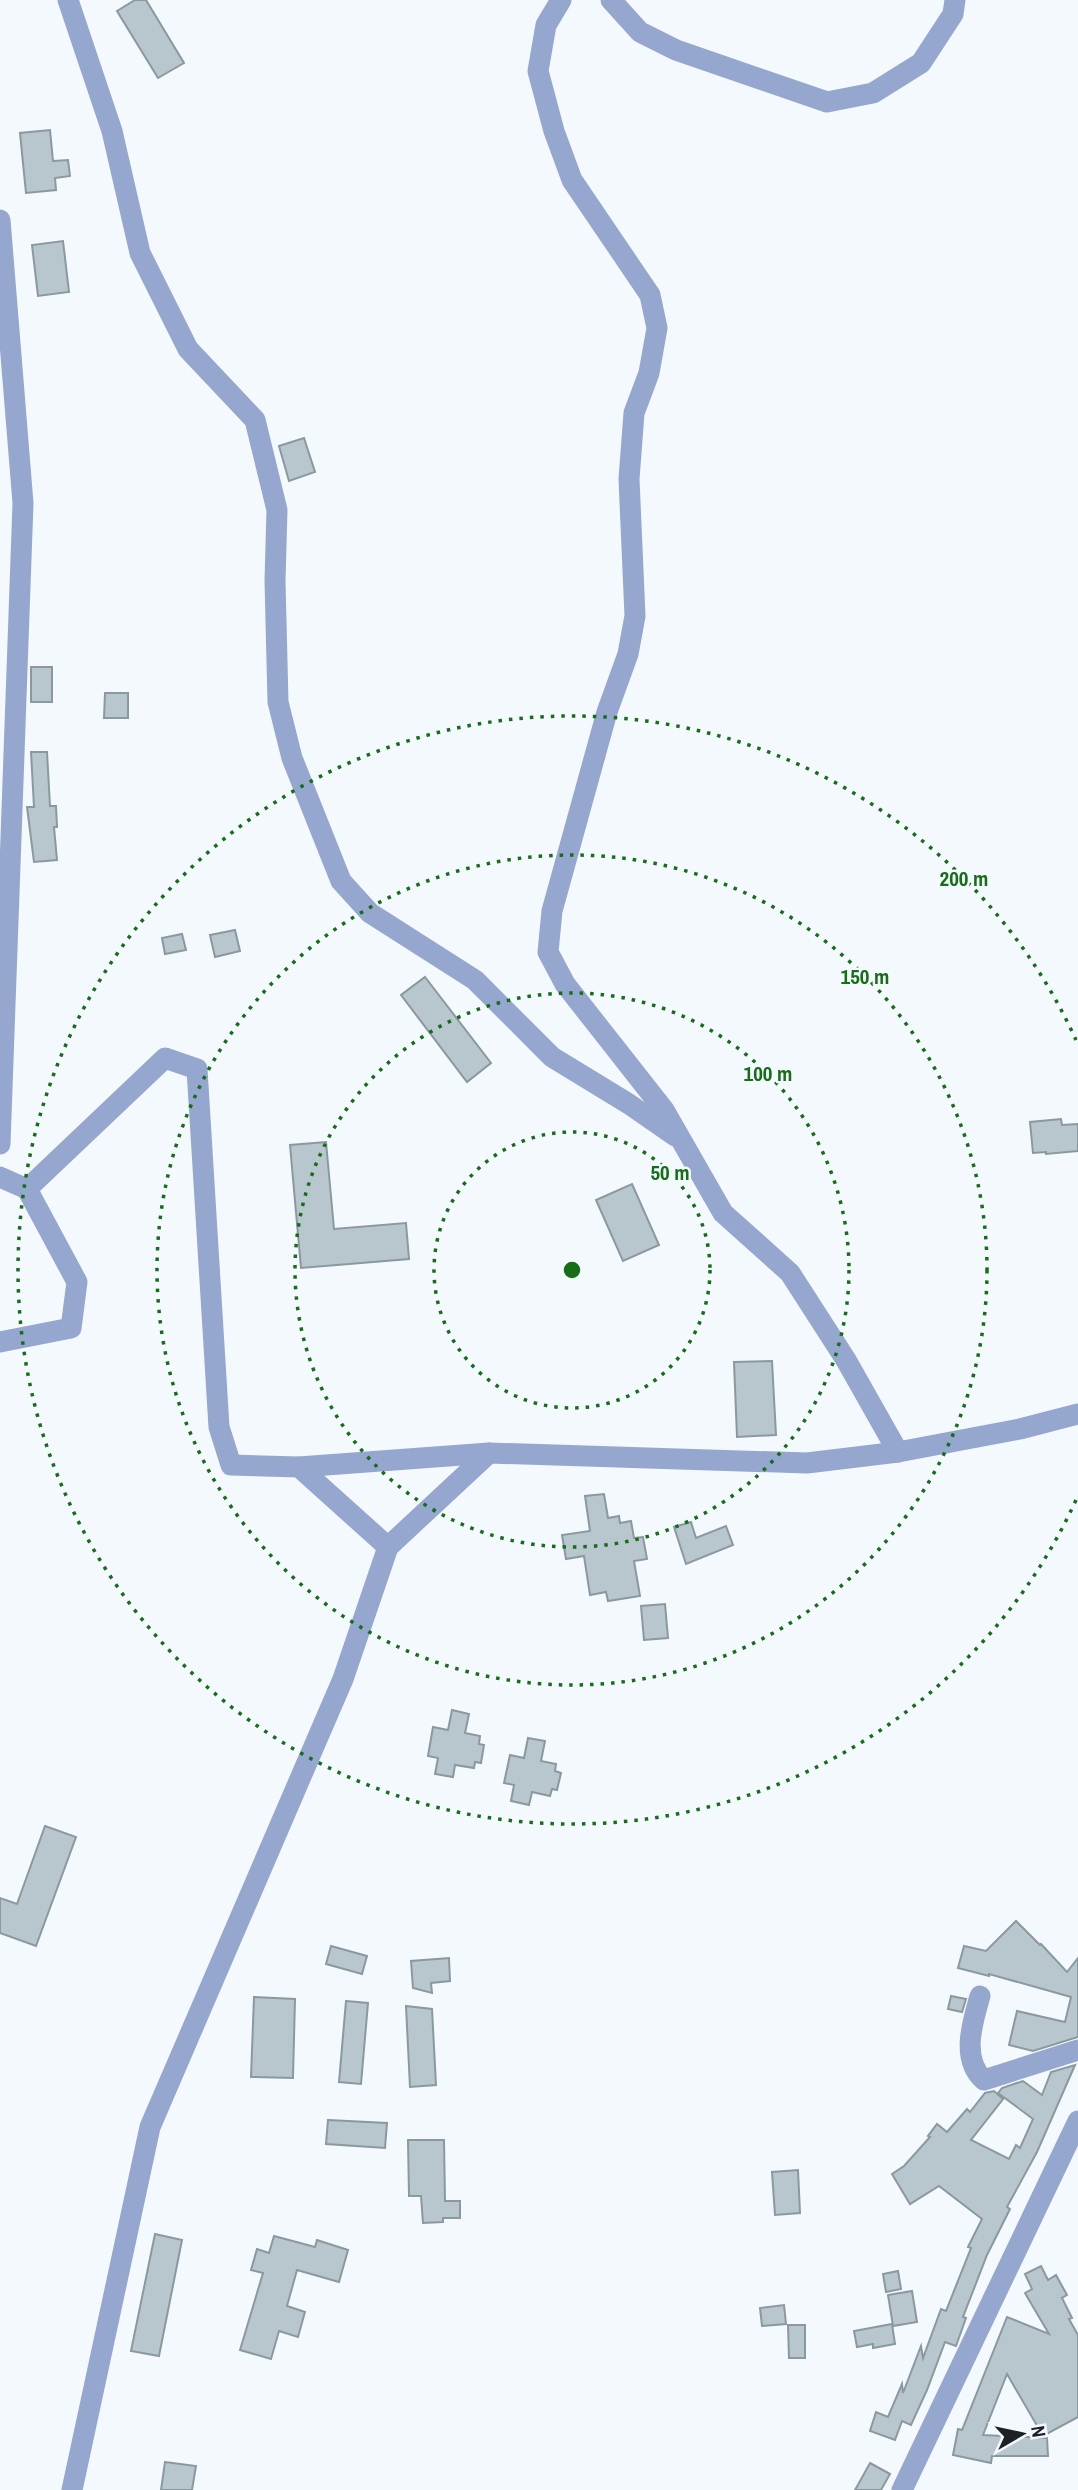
<svg xmlns="http://www.w3.org/2000/svg" width="1078" height="2490" viewBox="0 0 1078 2490" font-family="'Archivo Narrow',sans-serif">
  <rect width="100%" height="100%" fill="#f4f9fd"/>
  <g fill="#b8c7ce" stroke="#8a999f" stroke-width="2">
    <polygon points="135,0 146,0 184,63 158,78 117,11"/>
    <polygon points="50,130 53,161 68,160 70,176 55,178 56,190 26,193 20,133"/>
    <polygon points="63,241 69,292 38,296 32,245"/>
    <polygon points="304,438 315,472 289,481 279,446"/>
    <rect x="31" y="667" width="21" height="35"/>
    <polygon points="105,693 128,693 128,718 104,718"/>
    <polygon points="31,752 47,752 50,806 56,806 57,827 54,827 57,860 34,862 27,807 34,807"/>
    <polygon points="235,930 240,951 215,957 210,935"/>
    <polygon points="182,934 186,950 165,954 162,938"/>
    <polygon points="425,977 491,1063 467,1082 401,995"/>
    <polygon points="1061,1119 1062,1125 1078,1124 1078,1151 1046,1154 1046,1152 1033,1153 1030,1122"/>
    <polygon points="326,1142 334,1229 406,1223 409,1259 301,1268 290,1145"/>
    <polygon points="632,1184 659,1245 623,1261 596,1200"/>
    <polygon points="772,1361 776,1435 737,1437 734,1362"/>
    <polygon points="604,1494 608,1518 619,1516 620,1523 631,1521 634,1538 643,1537 647,1559 634,1561 640,1596 608,1601 606,1592 590,1595 584,1556 566,1559 562,1535 590,1531 585,1496"/>
    <polygon points="691,1522 696,1538 726,1526 733,1545 686,1564 674,1527"/>
    <polygon points="665,1604 668,1638 644,1640 641,1606"/>
    <polygon points="452,1710 469,1714 465,1733 480,1736 479,1744 484,1745 481,1763 475,1762 474,1768 455,1765 453,1777 435,1774 438,1758 428,1756 433,1727 448,1730"/>
    <polygon points="528,1738 545,1741 541,1761 556,1764 555,1771 561,1773 557,1790 552,1789 550,1796 532,1792 529,1805 511,1801 514,1785 504,1783 510,1755 524,1758"/>
    <polygon points="45,1826 76,1837 36,1946 0,1933 0,1898 17,1904"/>
    <polygon points="1016,1921 1040,1945 1041,1944 1067,1972 1078,1958 1078,2037 1033,2051 1009,2045 1017,2011 1065,2022 1071,1997 989,1974 989,1976 958,1968 964,1946 986,1951"/>
    <polygon points="331,1946 367,1956 362,1974 326,1964"/>
    <polygon points="449,1958 450,1981 431,1983 432,1993 413,1988 411,1961"/>
    <polygon points="951,1996 966,1999 962,2012 948,2009"/>
    <polygon points="254,1997 295,1999 293,2078 251,2077"/>
    <polygon points="346,2001 368,2003 361,2084 339,2082"/>
    <polygon points="406,2006 432,2009 436,2085 410,2087"/>
    <polygon points="1075,2065 1037,2152 1007,2207 1010,2209 987,2255 963,2317 966,2318 956,2346 945,2342 927,2390 911,2425 902,2421 895,2440 870,2431 876,2412 888,2417 902,2384 903,2393 921,2346 923,2358 941,2309 946,2311 971,2248 968,2247 982,2219 939,2186 910,2204 892,2174 904,2166 930,2137 928,2136 937,2124 947,2132 967,2109 970,2112 985,2093 994,2091 1003,2099 971,2140 1009,2159 1016,2145 1020,2148 1033,2119 998,2093 1002,2088 1023,2081 1042,2095 1051,2072"/>
    <polygon points="328,2120 387,2123 385,2148 326,2144"/>
    <polygon points="408,2140 444,2140 445,2201 460,2201 460,2218 443,2218 443,2222 423,2223 421,2196 409,2196"/>
    <polygon points="798,2170 800,2213 775,2215 772,2172"/>
    <polygon points="155,2234 182,2240 159,2356 131,2351"/>
    <polygon points="274,2236 315,2247 317,2240 348,2250 339,2282 297,2270 287,2306 305,2312 298,2337 279,2331 271,2359 240,2350 263,2273 251,2270 257,2249 269,2253"/>
    <polygon points="1041,2266 1048,2280 1056,2275 1067,2295 1062,2298 1072,2318 1069,2319 1078,2335 1078,2417 1043,2436 1007,2374 983,2435 1047,2438 1048,2456 992,2456 991,2463 953,2455 958,2429 962,2430 1007,2317 1049,2334 1025,2293 1032,2289 1025,2274"/>
    <polygon points="898,2271 901,2289 886,2292 883,2274"/>
    <polygon points="912,2291 917,2322 893,2326 888,2295"/>
    <polygon points="784,2305 786,2324 762,2326 760,2308"/>
    <polygon points="892,2324 895,2344 873,2348 873,2344 857,2347 854,2331"/>
    <polygon points="788,2325 805,2325 805,2358 789,2358"/>
    <polygon points="165,2462 196,2466 192,2490 161,2490"/>
    <polygon points="870,2463 890,2474 881,2490 855,2490"/>
  </g>
  <g fill="none" stroke-linecap="round" stroke-linejoin="round">
    <g stroke="#95a7ce" stroke-width="21">
      <polyline points="68,0 112,131 140,253 188,349 255,420 277,510 275,581 278,702 292,758 341,881 370,913 475,980 552,1057 629,1104 675,1136"/>
      <polyline points="561,0 546,25 538,71 554,131 572,180 650,295 657,328 649,373 634,413 629,479 635,616 628,654 607,712 552,911 548,952 565,984 664,1110 723,1213 790,1273 846,1360 898,1452"/>
      <polyline points="611,0 640,32 676,50 827,102 873,93 921,63 953,14 955,0"/>
      <polyline points="0,220 23,503 0,1144"/>
      <polyline points="0,1177 27,1189 165,1058 197,1069 219,1427 231,1465 299,1467 388,1547"/>
      <polyline points="0,1342 71,1328 77,1282 27,1189"/>
      <polyline points="299,1467 489,1453 807,1463 898,1452 1020,1429 1078,1414"/>
      <path d="M980,1996C973,2021 960,2059 984,2080L1078,2050"/>
      <polyline points="72,2490 150,2127 343,1679 388,1547 489,1453"/>
      <polyline points="902,2490 1078,2121"/>
    </g>
  </g>
  <g fill="none" stroke="#166e18" stroke-width="3.5" stroke-dasharray="3.5 7">
    <circle cx="572" cy="1270" r="138"/>
    <circle cx="572" cy="1270" r="277"/>
    <circle cx="572" cy="1270" r="415"/>
    <path d="M1076 1500A554 554 0 1 1 1076 1040"/>
  </g>
  <circle cx="572" cy="1270" r="10" fill="#166e18" stroke="#f4f9fd" stroke-width="3.5"/>
  <g font-size="21" text-anchor="middle" font-weight="bold" fill="#166e18" stroke="#f4f9fd" stroke-width="5" stroke-linejoin="round" paint-order="stroke">
    <text x="964" y="886">200 m</text>
    <text x="865" y="984">150 m</text>
    <text x="768" y="1081">100 m</text>
    <text x="670" y="1180">50 m</text>
  </g>
  <g transform="translate(1022 2434) rotate(81)" stroke="#f4f9fd" stroke-width="5" paint-order="stroke">
  <path d="M0-5L12 26L0 18L-12 26Z" fill="#1d2125"/>
  <text y="-10" font-size="19" font-weight="bold" text-anchor="middle" fill="#1d2125">N</text>
  </g>
</svg>
